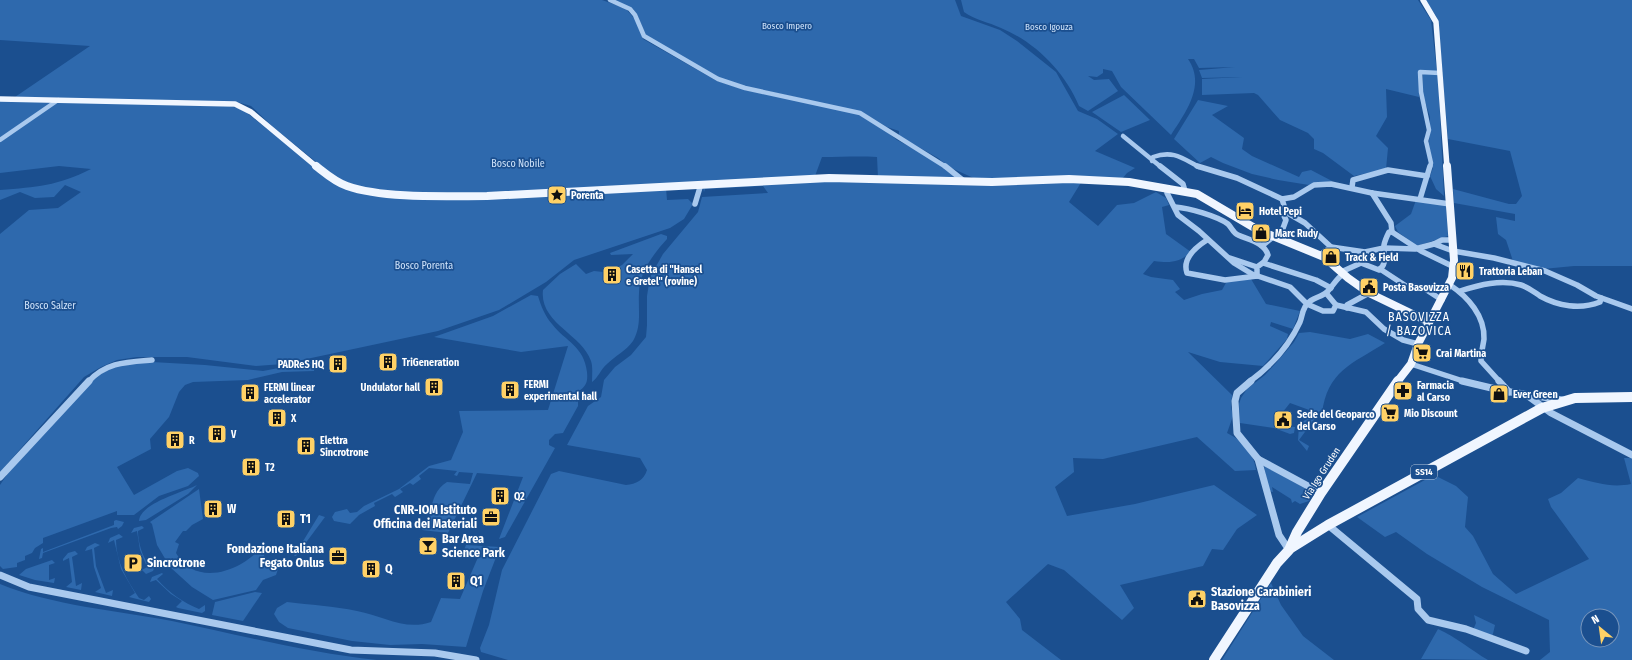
<svg xmlns="http://www.w3.org/2000/svg" width="1632" height="660" viewBox="0 0 1632 660" font-family="'Fira Sans Condensed',sans-serif">
  <rect width="100%" height="100%" fill="#1b4f8f"/>
  <g fill="#2e69ad" fill-rule="evenodd">
    <path d="M0,0H602L625,8L635,19L643,39L717,81L745,90L856,113L882,128L897,140L931,158L958,180L878,178L877,157C859,156 841,157 822,157L815,176L509,193L424,194L363,188L336,178L273,127L251,106L237,102L15,97L90,46L0,40Z"/>
    <polygon points="614,0 955,0 961,16 1000,30 1017,41 1056,72 1078,111 1097,119 1118,134 1095,151 1135,168 1127,173 1122,179 978,180 949,167 938,158 899,136 899,131 887,127 862,112 740,85 722,79 646,36 637,14 633,9"/>
    <path d="M961,0H1418L1431,20L1437,72L1420,70L1419,97L1386,89L1387,117L1376,136L1388,148L1386,169L1354,176L1323,153L1314,149V139L1308,133L1280,120L1258,95L1254,93L1202,95V79L1242,77L1202,78L1199,70L1235,67L1199,68L1194,59H1188C1206,85 1186,112 1171,135L1121,87L1112,71L1103,69V73L1097,77L1088,76L1094,80L1109,79L1118,91L1088,111L1079,106C1065,72 1035,42 1001,28C988,22 975,20 964,12Z"/>
    <polygon points="1425,0 1632,0 1632,266 1574,266 1543,269 1513,261 1506,240 1498,234 1496,217 1515,221 1515,214 1454,203 1453,189 1509,204 1516,204 1522,196 1510,151 1448,139 1438,22 1436,16"/>
    <polygon points="1423,73 1438,75 1444,196 1436,189 1430,176 1433,168 1429,144 1430,117 1423,95"/>
    <polygon points="1124,95 1150,120 1121,132 1092,112"/>
    <polygon points="0,100 54,102 0,139"/>
    <polygon points="1198,100 1228,106 1212,115 1244,138 1242,149 1252,156 1299,177 1302,172 1311,170 1332,181 1309,185 1278,180 1252,174 1223,163 1211,157 1200,163 1174,139"/>
    <path d="M58,102L229,106L242,109L338,185L441,198L666,188L667,200L688,199L693,204L684,219L670,228L574,260L546,282L499,310L438,331L283,364L256,366L187,357H137L117,360L101,367L84,377L0,472V234L29,210L58,208L81,192L65,185L54,197L35,198L20,192L0,200V190C37,187 57,186 91,169L59,166L0,173V141Z"/>
    <path d="M818,180L1082,181L1069,202L1098,226L1117,205L1134,203L1156,192L1166,198L1169,205L1162,207L1166,234L1191,252C1179,263 1170,263 1154,261L1143,274L1151,277L1173,280L1180,289L1175,292L1184,300L1202,294L1222,290L1227,281L1251,279L1266,304L1300,311L1293,329L1271,322L1270,326L1288,334L1287,339L1263,366L1220,362L1188,352L1232,395L1231,407L1233,416L1227,433C1242,440 1254,453 1256,470L1235,471L1197,437L1103,459L1073,458L1074,472L1055,487L1067,516L1135,504L1214,485L1257,515L1237,529L1223,550L1212,549L1203,566L1120,585L1134,608L1122,620L1064,570L1048,564L1006,602L1020,619L1022,630L1061,660H508L481,652L480,648L489,625L502,570L551,474L559,471L626,485C636,484 644,480 647,470L640,458L567,445L588,406L601,397L604,380L615,367L631,355L646,337L647,325V296L650,277L663,254L698,212L702,197L768,193L763,186L705,189L704,192L703,188Z"/>
    <polygon points="1416,200 1446,205 1448,236 1417,246 1398,232 1395,226 1411,214"/>
    <path d="M661,234L667,236V239C654,253 639,273 639,293C638,310 642,326 633,341C626,351 615,356 607,364C601,369 598,378 592,382C592,375 593,367 591,361C582,334 539,323 543,290L560,274L576,264L586,274L594,271L603,272L612,270L622,265L633,254L611,255L610,253Z"/>
    <path d="M531,295L538,296C541,306 545,316 552,324C566,342 584,346 587,372C588,383 586,386 578,392V406L563,433L555,434L549,440V445L555,448L505,537L499,539L523,477L477,473L448,533L422,530C424,525 428,520 429,515C433,502 434,490 447,482L470,484L473,473L459,472L457,476L454,475L457,471L429,468L419,476L421,479L413,485L410,483L400,489L403,492L395,497L392,494L374,503L375,506L359,515L350,524L334,521L332,517L335,512L347,509L350,513L357,512L364,506L399,489L429,466L451,460L463,432L459,411L548,410L568,346L521,352L434,337L493,316Z"/>
    <path d="M1310,332L1350,339L1368,334L1385,343C1352,364 1327,371 1322,414L1319,413L1299,440L1309,446L1307,451L1298,440L1299,426L1302,424V422L1312,416V411L1290,403L1278,418L1285,426L1295,427L1294,433L1290,434L1274,428L1240,423L1239,404L1241,398L1247,389L1265,375L1276,363L1294,342L1299,333Z"/>
    <polygon points="315,361 314,371 282,372 248,380 193,382 185,385 179,392 169,417 150,439 151,449 117,467 134,495 177,471 188,468 198,473 199,476 188,486 159,496 134,515 117,515 117,511 43,538 43,543 35,548 32,553 25,556 25,560 17,563 17,567 3,569 0,566 0,485 8,473 93,379 116,365 152,362 205,365 263,371"/>
    <path d="M1624,458H1632V660H1540L1550,652L1549,620L1482,587L1427,554L1396,532L1385,537L1357,517L1434,475L1456,486L1468,497L1465,527L1473,536L1493,574L1516,594L1589,559L1551,507L1548,499L1561,493L1578,478C1597,483 1612,488 1631,484ZM1588,616H1612V640H1588Z"/>
    <polygon points="1264,466 1312,492 1314,494 1309,501 1300,504 1295,501 1292,503 1291,499 1272,487 1273,492 1269,491"/>
    <path d="M197,485L188,494L146,520L139,521C140,503 184,492 197,485Z"/>
    <path d="M199,489L203,519L192,525L186,531H183L175,542L179,544L176,553C190,578 218,577 241,564C248,560 253,555 259,551L263,552L266,561L278,569L276,575L263,580L256,590L213,600L192,587L170,567L157,545L152,524L150,522Z"/>
    <polygon points="319,515 325,517 296,556 294,556"/>
    <polygon points="116,520 124,522 122,526 118,529 117,527 111,528 43,553 42,558 39,559 41,549 43,548 43,552 114,525 114,521"/>
    <path d="M142,526L144,528L138,531C138,542 142,556 149,565L155,562L156,564L153,571L146,574L142,570L147,567L140,550L137,531L131,533L134,528Z"/>
    <path d="M119,534L123,537L116,540C116,562 127,580 139,598L144,600L149,596L151,599L149,602L129,597L135,593L121,569L114,540L108,543L110,538Z"/>
    <polygon points="95,543 100,545 94,548 96,566 106,593 113,590 112,596 95,592 101,588 94,567 92,549 85,551 87,547"/>
    <path d="M466,545L500,547L483,591L466,647L422,644L390,645L352,641L288,628L279,622L274,614L277,608L287,602C310,605 334,606 357,611C383,616 405,631 431,622L441,598L460,599L479,555L463,552Z"/>
    <polygon points="75,551 78,554 72,557 76,586 82,583 81,590 66,587 72,582 69,558 63,561 63,559 68,553"/>
    <polygon points="52,560 55,563 49,565 49,580 55,578 54,583 35,580 19,575 26,569"/>
    <path d="M162,573L163,574L157,579C169,593 184,603 199,609L205,605V611L202,613L178,608L176,607L182,601L171,594L156,580L150,582L152,577Z"/>
    <polygon points="1271,583 1281,605 1303,636 1334,660 1222,660"/>
    <path d="M0,584C54,606 115,610 172,621C240,635 308,653 377,660H0Z"/>
    <polygon points="255,592 262,593 243,621 212,615 215,602"/>
    <polygon points="1474,615 1495,625 1492,638 1473,630 1476,623"/>
    <path d="M1438,629C1456,637 1471,650 1488,660L1421,659Z"/>
  </g>
  <g fill="none" stroke-linecap="round" stroke-linejoin="round">
    <g stroke="#a9c9ee" stroke-width="4.5">
      <polyline points="610,0 630,9 635,15 644,36 718,79 745,88 860,113 946,167"/>
      <polyline points="1123,136 1161,167"/>
      <polyline points="0,140 58,100"/>
      <path d="M1152,161L1153,157C1173,150 1182,158 1199,167"/>
      <polyline points="1430,167 1431,163 1426,141 1429,130 1421,92 1420,72 1440,73"/>
    </g>
    <g stroke="#a9c9ee" stroke-width="5.5">
      <polyline points="945,166 965,182"/>
      <polyline points="1160,166 1183,184 1185,191"/>
      <polyline points="1197,166 1237,178 1282,199 1294,197 1314,185 1331,184 1372,193 1450,204"/>
      <polyline points="1352,187 1353,180 1388,170 1427,176"/>
      <polyline points="1167,188 1167,193 1178,215 1199,231 1234,263 1252,274 1290,287 1307,304 1323,311 1333,311 1336,305 1366,312 1384,329 1403,340 1418,344"/>
      <polyline points="1372,193 1391,223 1392,232 1421,251 1454,267"/>
      <polyline points="1420,199 1430,166"/>
      <polyline points="695,204 701,184"/>
      <path d="M1175,207C1189,208 1217,216 1228,224C1232,228 1233,233 1238,235C1249,240 1264,242 1268,255L1264,262L1257,267V276"/>
      <polyline points="1286,212 1305,223 1331,247 1365,252 1384,248 1415,249 1434,244 1453,251 1494,258 1545,271 1577,285 1596,296 1632,309"/>
      <polyline points="1277,237 1282,231 1286,220 1284,216 1286,212 1282,199"/>
      <path d="M1207,240C1196,247 1182,259 1187,273L1225,280L1257,276"/>
      <polyline points="1434,244 1442,240 1453,240"/>
      <polyline points="1262,246 1274,236"/>
      <polyline points="1320,255 1331,247"/>
      <polyline points="1230,258 1257,267"/>
      <polyline points="1263,263 1316,280 1331,288"/>
      <path d="M1361,263L1379,270C1388,263 1383,255 1384,245C1385,240 1387,236 1389,232H1392"/>
      <polyline points="1380,269 1406,286 1422,287 1442,300"/>
      <polyline points="1341,272 1361,263 1362,252"/>
      <path d="M1450,285C1468,297 1485,316 1484,339C1483,346 1481,353 1481,361L1500,382"/>
      <path d="M1460,291C1479,285 1501,279 1521,285C1528,287 1534,292 1540,296C1558,306 1580,310 1600,302L1601,298"/>
      <polyline points="1326,293 1336,305"/>
      <polyline points="1347,308 1347,305 1369,293"/>
      <polyline points="1411,364 1466,382"/>
      <path d="M88,382C106,362 127,362 152,360"/>
      <path d="M1249,382C1271,366 1289,346 1300,322C1302,317 1302,312 1305,307C1310,297 1321,298 1327,292C1333,286 1336,279 1343,274"/>
    </g>
    <g stroke="#a9c9ee" stroke-width="7">
      <polyline points="1251,381 1237,393 1235,401 1237,433 1258,459 1279,535 1289,550"/>
      <polyline points="1462,381 1504,391 1562,400"/>
      <polyline points="1499,381 1509,392"/>
      <polyline points="1528,396 1551,413 1632,455"/>
      <polyline points="1258,459 1321,493"/>
      <polyline points="0,477 89,381"/>
      <polyline points="1328,525 1417,599 1418,609 1428,620 1466,629 1526,651"/>
      <polyline points="0,575 29,587 351,650 435,653 476,660"/>
    </g>
    <g stroke="#f0f6ff" stroke-width="5.5">
      <polyline points="1423,0 1436,22 1447,167"/>
      <polyline points="0,99 235,104 251,112 317,167"/>
    </g>
    <g stroke="#f0f6ff" stroke-width="8">
      <path d="M316,166C325,173 335,182 347,186C384,199 447,196 487,196L829,178L992,182L1069,179L1129,182L1197,194L1258,230L1324,257L1348,278L1369,293L1429,322"/>
      <polyline points="1397,382 1411,364 1418,344 1452,278 1454,260 1447,166"/>
    </g>
    <g stroke="#f0f6ff" stroke-width="10">
      <polyline points="1291,548 1328,525 1542,408 1575,398 1632,397"/>
      <polyline points="1214,660 1277,563 1289,550 1297,532 1321,493 1398,381"/>
    </g>
  </g>
  <defs>
    <g id="sight-square" transform="scale(1)"><rect x="-9" y="-9" width="18" height="18" rx="4" fill="#ffd166" stroke="#1b4f8f"/><path d="M0-6L1.8-2.2L6-1.7L2.9 1.2L3.7 5.4L0 3.3L-3.7 5.4L-2.9 1.2L-6-1.7L-1.8-2.2Z" fill="#111"/></g>
    <g id="hotel-square" transform="scale(1)"><rect x="-9" y="-9" width="18" height="18" rx="4" fill="#ffd166" stroke="#1b4f8f"/><path d="M-6-4.5h1.5V1H6V5H4.5V3h-9V5H-6ZM-4 0a1.8 1.8 0 1 1 3.6 0ZM.5 0V-2.5h3Q6-2.5 6 0Z" fill="#111"/></g>
    <g id="shop-square" transform="scale(1)"><rect x="-9" y="-9" width="18" height="18" rx="4" fill="#ffd166" stroke="#1b4f8f"/><path d="M-5-2.5h2.3a2.7 3.5 0 0 1 5.4 0H5L5.5 6h-11ZM-1.5-2.5h3a1.5 2.3 0 0 0-3 0Z" fill="#111"/></g>
    <g id="restaurant-square" transform="scale(1)"><rect x="-9" y="-9" width="18" height="18" rx="4" fill="#ffd166" stroke="#1b4f8f"/><path d="M-5-6h1v4h1v-4h1v4h1v-4h1v5L-1.5 .5V6h-2V.5L-5-1ZM5-6V6H3V1.5H1.5Q1.5-4 5-6Z" fill="#111"/></g>
    <g id="building-square" transform="scale(1)"><rect x="-9" y="-9" width="18" height="18" rx="4" fill="#ffd166" stroke="#1b4f8f"/><path d="M-4-6H4V6H1V3H-1V6H-4ZM-2.5-4.3h1.7v1.8h-1.7ZM.8-4.3h1.7v1.8H.8ZM-2.5-1h1.7V.8h-1.7ZM.8-1h1.7V.8H.8Z" fill="#111"/></g>
    <g id="civic-square" transform="scale(1)"><rect x="-9" y="-9" width="18" height="18" rx="4" fill="#ffd166" stroke="#1b4f8f"/><path d="M-.6-6.5H3V-4.5H.6V-3L4-1V1h2V6H-6V1h2V-1L-.6-3ZM-1.2 2.5V6h2.4V2.5Z" fill="#111"/></g>
    <g id="supermarket-square" transform="scale(1)"><rect x="-9" y="-9" width="18" height="18" rx="4" fill="#ffd166" stroke="#1b4f8f"/><path d="M-6-5.5h2.5l.6 2H6L4.5 2H-2.5L-4.4-4H-6ZM-1.5 3.2a1.3 1.3 0 1 0 .1 0ZM3 3.2a1.3 1.3 0 1 0 .1 0Z" fill="#111"/></g>
    <g id="pharmacy-square" transform="scale(1)"><rect x="-9" y="-9" width="18" height="18" rx="4" fill="#ffd166" stroke="#1b4f8f"/><path d="M-2-6h4v4h4v4h-4v4h-4v-4h-4v-4h4Z" fill="#111"/></g>
    <g id="office-square" transform="scale(1)"><rect x="-9" y="-9" width="18" height="18" rx="4" fill="#ffd166" stroke="#1b4f8f"/><path d="M-6-3h4V-5.5h4V-3h4V5H-6ZM-1-4.5V-3h2v-1.5ZM-6 0V1H6V0Z" fill="#111"/></g>
    <g id="bar-square" transform="scale(1)"><rect x="-9" y="-9" width="18" height="18" rx="4" fill="#ffd166" stroke="#1b4f8f"/><path d="M-6-5H6L.8 .8V4.5H3.5V6h-7V4.5H-.8V.8Z" fill="#111"/></g>
    <g id="parking-square" transform="scale(1)"><rect x="-9" y="-9" width="18" height="18" rx="4" fill="#ffd166" stroke="#1b4f8f"/><path d="M-3.5-5.5H1a3.5 3.5 0 0 1 0 7H-1V5.5H-3.5ZM-1-3.4V-.6H.8a1.4 1.4 0 0 0 0-2.8Z" fill="#111"/></g>
  </defs>
  <g fill-rule="evenodd">
    <use href="#sight-square" x="557" y="195"/>
    <use href="#hotel-square" x="1245" y="211"/>
    <use href="#shop-square" x="1261" y="233"/>
    <use href="#shop-square" x="1331" y="257"/>
    <use href="#restaurant-square" x="1465" y="271"/>
    <use href="#building-square" x="612" y="275"/>
    <use href="#civic-square" x="1369" y="287"/>
    <use href="#supermarket-square" x="1422" y="353"/>
    <use href="#building-square" x="388" y="362"/>
    <use href="#building-square" x="338" y="364"/>
    <use href="#building-square" x="434" y="387"/>
    <use href="#building-square" x="510" y="390"/>
    <use href="#pharmacy-square" x="1403" y="391"/>
    <use href="#building-square" x="250" y="393"/>
    <use href="#shop-square" x="1499" y="394"/>
    <use href="#supermarket-square" x="1390" y="413"/>
    <use href="#building-square" x="277" y="418"/>
    <use href="#civic-square" x="1283" y="420"/>
    <use href="#building-square" x="217" y="434"/>
    <use href="#building-square" x="175" y="440"/>
    <use href="#building-square" x="306" y="446"/>
    <use href="#building-square" x="251" y="467"/>
    <use href="#building-square" x="500" y="496"/>
    <use href="#building-square" x="213" y="509"/>
    <use href="#office-square" x="491" y="517"/>
    <use href="#building-square" x="286" y="519"/>
    <use href="#bar-square" x="428" y="546"/>
    <use href="#office-square" x="338" y="556"/>
    <use href="#parking-square" x="133" y="563"/>
    <use href="#building-square" x="371" y="569"/>
    <use href="#building-square" x="456" y="581"/>
    <use href="#civic-square" x="1197" y="599"/>
  </g>
  <g text-anchor="middle" stroke-width="3.5" stroke-linejoin="round" paint-order="stroke">
    <g font-size="9" fill="#cfe3fa" stroke="#1b4f8f">
      <text x="787" y="29">Bosco Impero</text>
      <text x="1049" y="30">Bosco Igouza</text>
    </g>
    <rect fill="#1b4f8f" stroke="#bbcadd" stroke-width="1" x="1411" y="465" width="26" height="14" rx="3"/>
    <g font-size="9" font-weight="bold" fill="#fff">
      <text x="1424" y="475">SS14</text>
    </g>
    <g font-size="10" fill="#cfe3fa" stroke="#1b4f8f">
      <text x="518" y="167">Bosco Nobile</text>
      <text x="424" y="269">Bosco Porenta</text>
      <text x="50" y="309">Bosco Salzer</text>
    </g>
    <g font-size="10" font-weight="bold" fill="#fff" stroke="#1b4f8f" text-anchor="start">
      <text x="571" y="199">Porenta</text>
      <text x="1259" y="215">Hotel Pepi</text>
      <text x="1275" y="237">Marc Rudy</text>
      <text x="1345" y="261">Track &amp; Field</text>
      <text x="626" y="273">Casetta di "Hansel<tspan x="626" dy="12">e Gretel" (rovine)</tspan></text>
      <text x="1479" y="275">Trattoria Leban</text>
      <text x="1383" y="291">Posta Basovizza</text>
      <text x="1436" y="357">Crai Martina</text>
      <text x="402" y="366">TriGeneration</text>
      <text x="324" y="368" text-anchor="end">PADReS HQ</text>
      <text x="524" y="388">FERMI<tspan x="524" dy="12">experimental hall</tspan></text>
      <text x="1417" y="389">Farmacia<tspan x="1417" dy="12">al Carso</tspan></text>
      <text x="264" y="391">FERMI linear<tspan x="264" dy="12">accelerator</tspan></text>
      <text x="420" y="391" text-anchor="end">Undulator hall</text>
      <text x="1513" y="398">Ever Green</text>
      <text x="1404" y="417">Mio Discount</text>
      <text x="1297" y="418">Sede del Geoparco<tspan x="1297" dy="12">del Carso</tspan></text>
      <text x="291" y="422">X</text>
      <text x="231" y="438">V</text>
      <text x="189" y="444">R</text>
      <text x="320" y="444">Elettra<tspan x="320" dy="12">Sincrotrone</tspan></text>
      <text x="265" y="471">T2</text>
      <text x="514" y="500">Q2</text>
    </g>
    <g font-size="10" fill="#fff" stroke="#1b4f8f">
      <text transform="translate(1321 473) rotate(-57)" y="4">Via Igo Gruden</text>
    </g>
    <g font-size="12" letter-spacing="1" fill="#fff" stroke="#1b4f8f">
      <text x="1419" y="321">BASOVIZZA<tspan x="1419" dy="14">/ BAZOVICA</tspan></text>
    </g>
    <g font-size="12" font-weight="bold" fill="#fff" stroke="#1b4f8f" text-anchor="start">
      <text x="227" y="513">W</text>
      <text x="477" y="514" text-anchor="end">CNR-IOM Istituto<tspan x="477" dy="14">Officina dei Materiali</tspan></text>
      <text x="300" y="523">T1</text>
      <text x="442" y="543">Bar Area<tspan x="442" dy="14">Science Park</tspan></text>
      <text x="324" y="553" text-anchor="end">Fondazione Italiana<tspan x="324" dy="14">Fegato Onlus</tspan></text>
      <text x="147" y="567">Sincrotrone</text>
      <text x="385" y="573">Q</text>
      <text x="470" y="585">Q1</text>
      <text x="1211" y="596">Stazione Carabinieri<tspan x="1211" dy="14">Basovizza</tspan></text>
    </g>
  </g>
  <g transform="translate(1600 628) rotate(331)"><circle r="19" fill="#1b4f8f" stroke="#7695bc"/>
  <path d="M0-3L7 15L0 10L-7 15Z" fill="#ffd166"/>
  <text y="-6" font-size="11" font-weight="bold" text-anchor="middle" fill="#ffffff">N</text>
  </g>
</svg>
